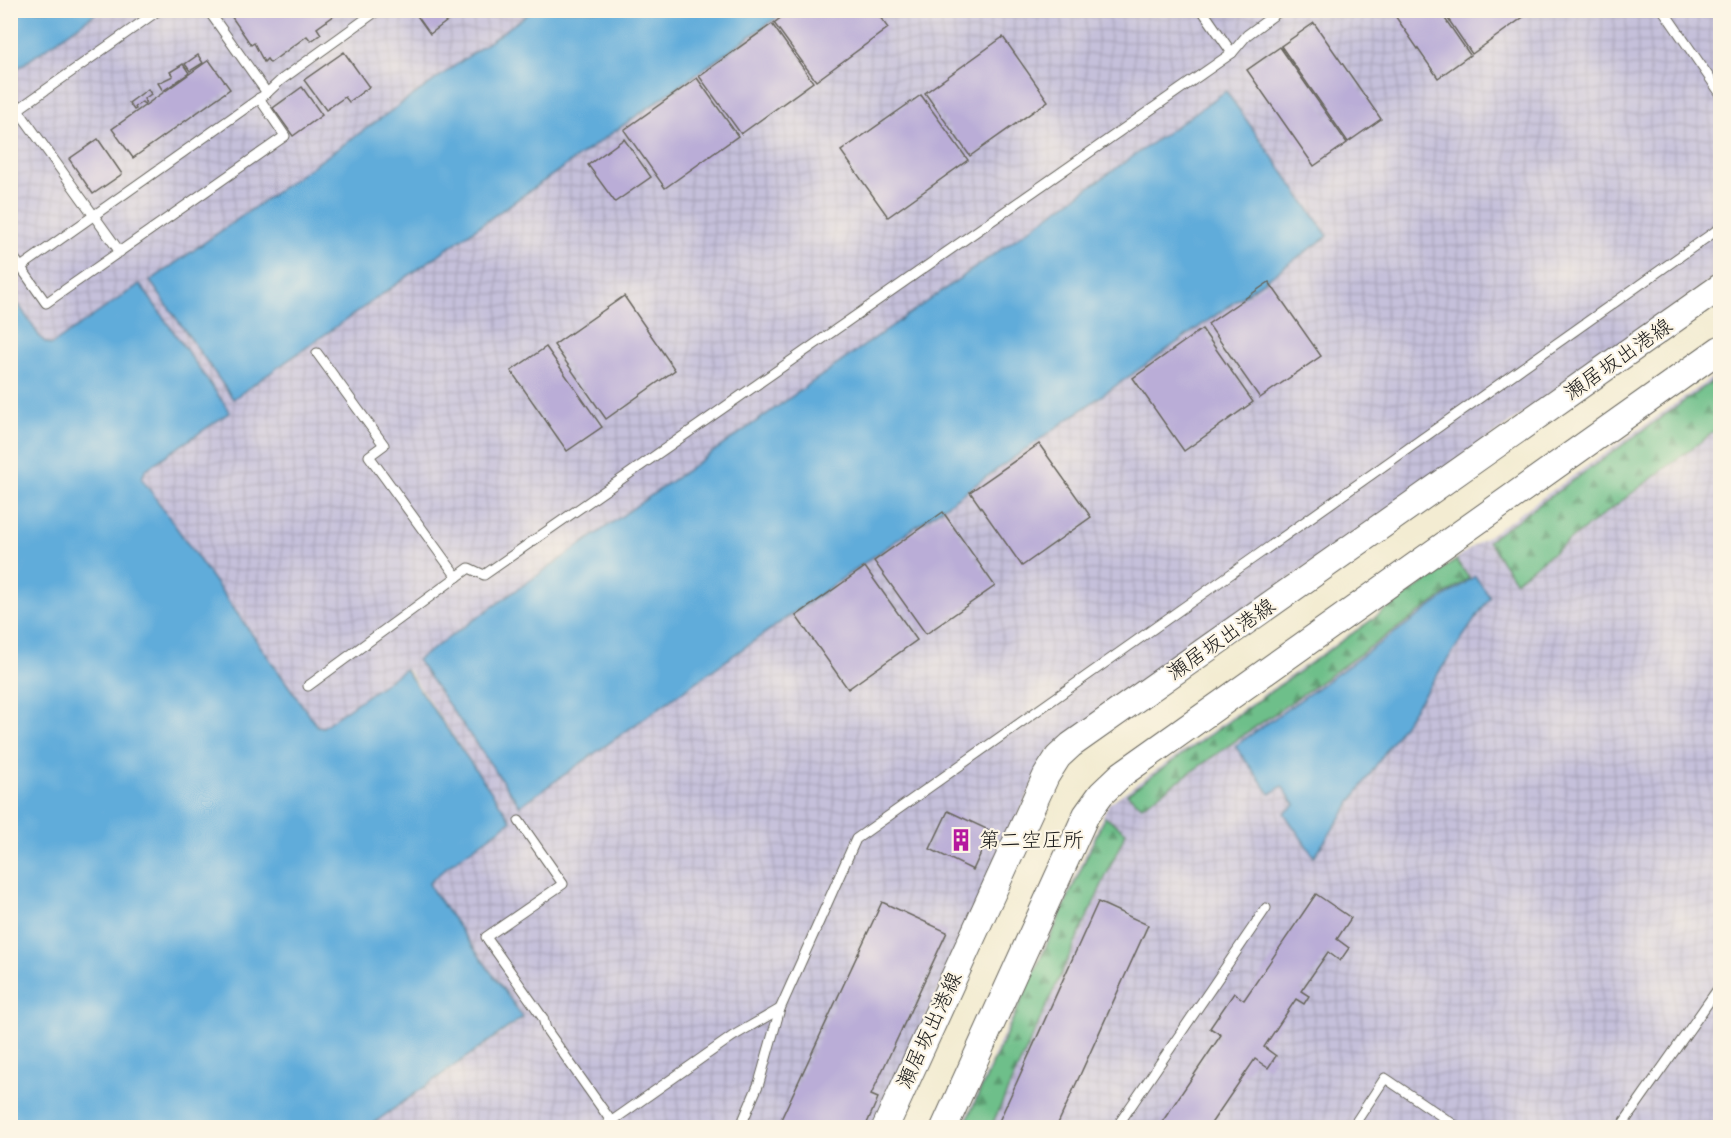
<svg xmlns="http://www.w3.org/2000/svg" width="1731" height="1138" viewBox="0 0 1731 1138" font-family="Dekko,'Klee One',sans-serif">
  <defs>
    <pattern id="industrial-grid" width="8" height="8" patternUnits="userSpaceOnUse" patternTransform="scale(1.5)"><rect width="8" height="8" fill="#c5c0da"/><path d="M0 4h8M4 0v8" fill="none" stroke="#a9a4ba"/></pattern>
    <pattern id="forest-firs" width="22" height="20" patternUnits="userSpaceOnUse" patternTransform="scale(1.5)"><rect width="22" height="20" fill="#6ebf8a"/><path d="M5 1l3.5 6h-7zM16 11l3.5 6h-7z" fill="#5a9a70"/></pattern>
  </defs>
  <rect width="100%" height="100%" fill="#fcf5e5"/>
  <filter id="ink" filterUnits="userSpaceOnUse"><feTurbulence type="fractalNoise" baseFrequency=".0167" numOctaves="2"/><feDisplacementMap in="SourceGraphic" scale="12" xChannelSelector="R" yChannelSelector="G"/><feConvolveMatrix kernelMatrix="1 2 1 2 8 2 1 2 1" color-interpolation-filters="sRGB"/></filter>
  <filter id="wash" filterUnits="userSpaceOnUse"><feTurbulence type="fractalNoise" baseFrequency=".008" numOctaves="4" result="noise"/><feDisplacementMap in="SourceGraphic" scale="24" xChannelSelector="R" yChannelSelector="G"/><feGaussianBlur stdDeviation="1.35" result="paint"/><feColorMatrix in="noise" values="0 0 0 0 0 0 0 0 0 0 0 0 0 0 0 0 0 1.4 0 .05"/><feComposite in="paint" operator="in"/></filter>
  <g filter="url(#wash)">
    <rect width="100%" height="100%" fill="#f3ecd2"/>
    <g fill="url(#industrial-grid)">
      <polygon points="99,10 1720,11 1720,274 1048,751 876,1127 368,1127 521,1020 518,1009 433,891 429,883 448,866 510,822 511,820 408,670 403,670 323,727 317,726 142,479 145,470 223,417 140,284 51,345 45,342 40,337 11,293 10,73"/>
      <polygon points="1720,372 1720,1127 961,1128 1108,804"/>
    </g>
    <g fill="url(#forest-firs)" stroke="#456e53" stroke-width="1.5">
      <polygon points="1720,376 1720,427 1515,581 1488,541"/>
      <polygon points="1456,560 1469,578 1142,806 1127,794"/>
      <polygon points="1105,817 1126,832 991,1127 964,1127"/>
    </g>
    <g fill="#61acda" stroke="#3e647b" stroke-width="1.5">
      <polygon points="11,10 99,10 99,11 11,73"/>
      <polygon points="534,10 786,11 233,399 150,281"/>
      <polygon points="1226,91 1328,236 520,806 417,660"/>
      <polygon points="140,284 230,412 145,470 142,479 317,726 323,727 328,723 405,669 511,820 510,822 448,866 429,883 433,891 523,1017 368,1127 11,1127 11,293 40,337 45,342 51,345"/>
      <polygon points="1475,576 1490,597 1314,857 1284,813 1295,805 1282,786 1270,794 1235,746"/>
    </g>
    <g id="blocks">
      <g fill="#baadd7">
        <polygon points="227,10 342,10 317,28 321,34 311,41 307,36 270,63 267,59 264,62 254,43 251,45"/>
        <polygon points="413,10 462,10 430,34"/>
        <polygon points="791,10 875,10 888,28 816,81 774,23"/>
        <polygon points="1391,10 1439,10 1470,55 1438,78"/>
        <polygon points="1442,10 1533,10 1472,54"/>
        <polygon points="1314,23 1381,119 1348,142 1281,46"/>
        <polygon points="772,24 813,82 741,134 699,76"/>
        <polygon points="1003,37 1048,101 970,156 925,93"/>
        <polygon points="1280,47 1347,143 1314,166 1247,70"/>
        <polygon points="344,52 369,87 349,102 345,97 326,110 304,80"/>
        <polygon points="198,55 203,63 190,71 185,64"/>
        <polygon points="209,60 230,89 133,158 112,129"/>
        <polygon points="183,64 189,73 163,91 158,83 173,76 170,72"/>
        <polygon points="697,78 738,136 665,188 624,130"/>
        <polygon points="302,87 322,115 293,136 273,108"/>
        <polygon points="148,89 151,94 144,99 146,102 144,104 142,102 135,107 136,109 134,110 129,103"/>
        <polygon points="921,95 968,160 888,217 841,151"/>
        <polygon points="98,139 122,174 93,194 69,159"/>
        <polygon points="624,139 651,177 615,202 588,165"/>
        <polygon points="1269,282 1321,356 1260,398 1208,324"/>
        <polygon points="624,296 675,370 606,419 554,345"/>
        <polygon points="1202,329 1253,402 1184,451 1133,378"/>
        <polygon points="546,347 602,427 567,451 511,371"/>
        <polygon points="1039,444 1091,517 1022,566 970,492"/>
        <polygon points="943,512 995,586 926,634 874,561"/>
        <polygon points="865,567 917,640 848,689 796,616"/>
        <polygon points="948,811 991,831 973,870 930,849"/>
        <polygon points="1316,894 1351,918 1337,939 1349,948 1340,961 1328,952 1301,991 1309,996 1304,1004 1296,999 1264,1047 1276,1056 1268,1068 1255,1059 1208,1128 1158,1128 1221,1035 1210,1028 1234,993 1244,1000"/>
        <polygon points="882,902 947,932 871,1095 878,1098 865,1128 777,1128"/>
        <polygon points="1098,902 1148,925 1056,1128 996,1128"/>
      </g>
    </g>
  </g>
  <g filter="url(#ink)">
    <use href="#blocks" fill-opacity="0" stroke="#67655c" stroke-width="1.5"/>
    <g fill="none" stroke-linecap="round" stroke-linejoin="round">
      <g stroke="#67655c" stroke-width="11">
        <g id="lane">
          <polyline points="208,10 267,93"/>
          <polyline points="1202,10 1232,53"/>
          <polyline points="1663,10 1720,93"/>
          <polyline points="18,110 120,252"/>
          <polyline points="10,115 159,10"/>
          <polyline points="10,252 46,303 285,136 259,98"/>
          <polyline points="21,267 267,93 281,80 378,10"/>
          <polyline points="317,353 384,445 369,456 457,577"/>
          <polyline points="308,686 469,568 484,575 1232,53 1247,35 1281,10"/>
          <polyline points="519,821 563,884 486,937 543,1018 546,1029 611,1121"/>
          <polyline points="602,1128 733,1036 780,1009"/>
          <polyline points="740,1128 759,1083 780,1009 856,839 1720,228"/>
          <polyline points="1116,1128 1266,908"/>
          <polyline points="1352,1128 1385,1078 1459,1128"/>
          <polyline points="1620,1128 1720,986"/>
        </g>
      </g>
      <g stroke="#67655c" stroke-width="28">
        <g id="secondary">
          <polyline points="885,1128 1046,776 1058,757 1071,745 1720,287"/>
          <polyline points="944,1128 1086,815 1101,794 1122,774 1720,349"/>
        </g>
      </g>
      <use href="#lane" stroke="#fff" stroke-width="9"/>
      <use href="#secondary" stroke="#fff" stroke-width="26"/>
    </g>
  </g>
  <defs>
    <g id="building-bare" transform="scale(1.8)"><path d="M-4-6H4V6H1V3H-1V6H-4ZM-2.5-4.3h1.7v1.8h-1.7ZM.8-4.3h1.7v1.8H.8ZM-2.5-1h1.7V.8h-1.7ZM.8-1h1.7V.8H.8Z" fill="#b5179e" stroke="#fcf5e5" stroke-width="2.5" paint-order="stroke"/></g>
  </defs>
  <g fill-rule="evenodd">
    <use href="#building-bare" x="961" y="840"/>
  </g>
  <g text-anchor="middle" stroke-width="4.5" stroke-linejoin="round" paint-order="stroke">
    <g font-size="21" fill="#1c1c1c" stroke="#fcf5e5">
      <text transform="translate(1618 359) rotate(-35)" y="7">瀬居坂出港線</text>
      <text transform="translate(1221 639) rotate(-35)" y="7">瀬居坂出港線</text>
      <text transform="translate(929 1030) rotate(-65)" y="7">瀬居坂出港線</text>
    </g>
    <g font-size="21" fill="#1c1c1c" stroke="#fcf5e5" text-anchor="start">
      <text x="979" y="847">第二空圧所</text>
    </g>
  </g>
  <rect width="1731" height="1138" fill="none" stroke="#fcf5e5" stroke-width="36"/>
</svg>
